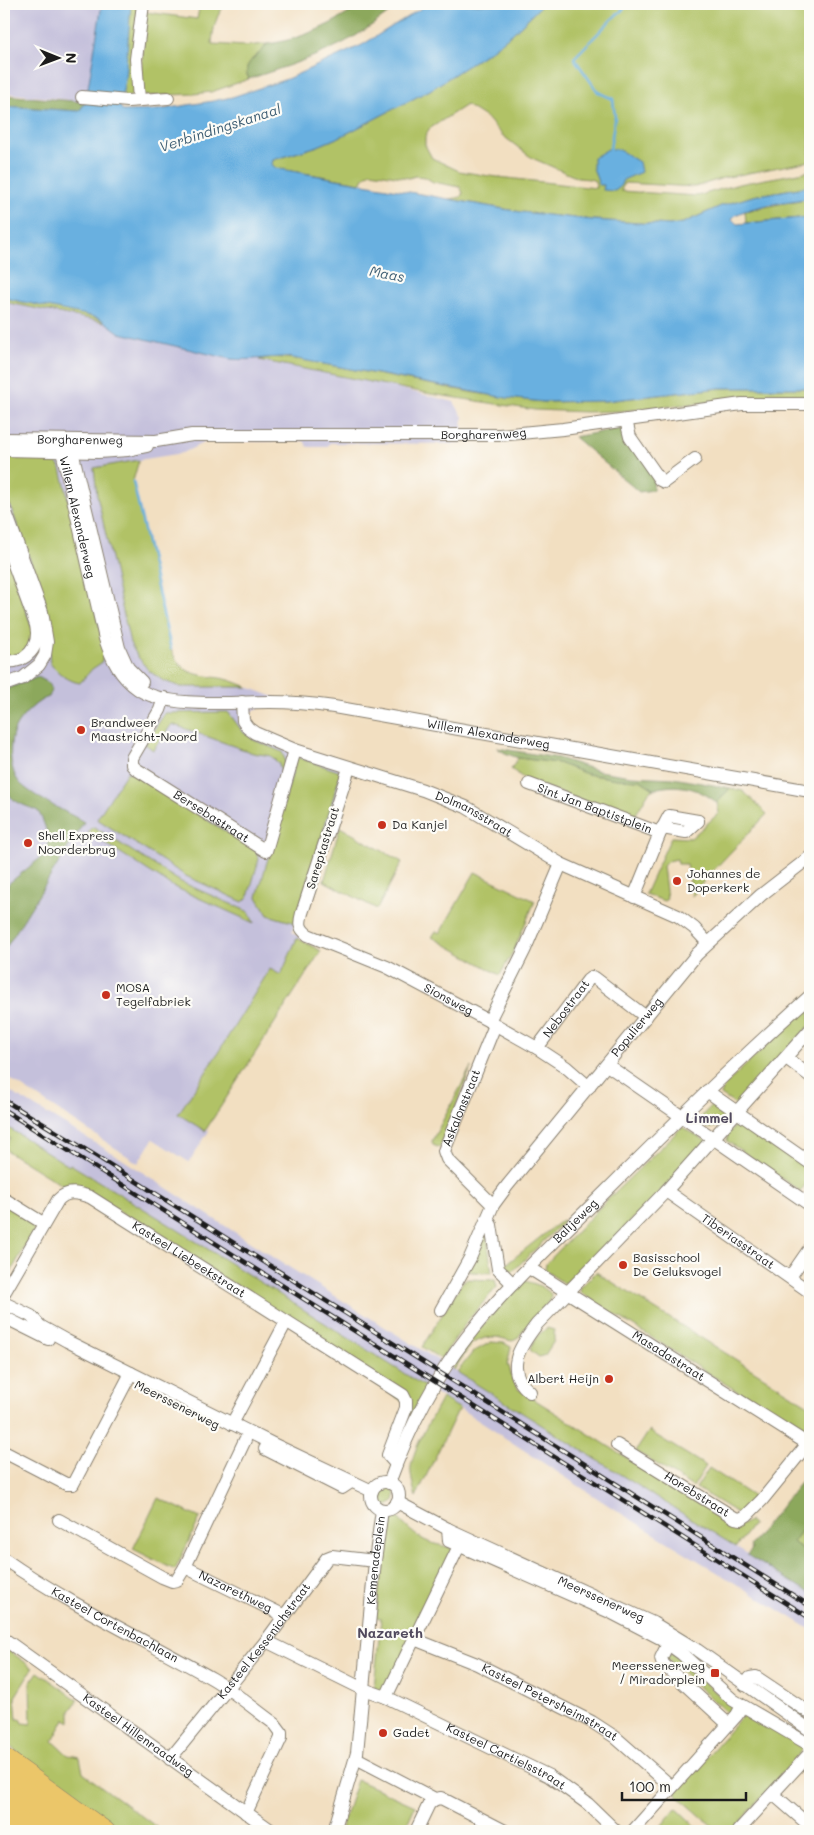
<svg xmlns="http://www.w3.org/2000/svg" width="814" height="1835" viewBox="0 0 814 1835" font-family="Mali,sans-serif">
  <rect width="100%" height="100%" fill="#fdfcf7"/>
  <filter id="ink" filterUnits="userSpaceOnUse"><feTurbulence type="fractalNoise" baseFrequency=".02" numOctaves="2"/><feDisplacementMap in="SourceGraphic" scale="10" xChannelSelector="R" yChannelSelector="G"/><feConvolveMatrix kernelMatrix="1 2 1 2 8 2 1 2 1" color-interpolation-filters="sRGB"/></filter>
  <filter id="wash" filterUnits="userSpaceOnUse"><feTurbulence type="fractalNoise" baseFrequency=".0096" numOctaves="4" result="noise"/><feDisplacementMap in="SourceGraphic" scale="20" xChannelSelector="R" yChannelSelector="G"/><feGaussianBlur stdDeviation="1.12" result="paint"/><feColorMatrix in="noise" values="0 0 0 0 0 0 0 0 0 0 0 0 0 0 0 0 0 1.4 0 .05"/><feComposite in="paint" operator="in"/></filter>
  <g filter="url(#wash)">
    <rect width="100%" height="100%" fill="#f2dfc1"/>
    <g fill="#c4c0db">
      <polygon points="4,4 103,4 90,87 83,100 80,101 4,93"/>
      <polygon points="4,302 91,319 267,356 454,402 463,417 461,444 330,443 327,447 308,447 304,441 205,442 183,453 139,460 133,481 171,649 175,661 192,674 229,680 277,698 239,719 346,771 292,932 300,937 286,968 280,978 270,972 179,1113 209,1131 189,1162 153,1139 138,1163 4,1075"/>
      <polygon points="4,1088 122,1159 284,1264 810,1593 810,1629 614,1509 459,1408 159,1218 71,1164 69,1166 4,1125"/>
    </g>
    <g fill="#b1c266" stroke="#666f41" fill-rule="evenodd">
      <polygon points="131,4 139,4 134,91 131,96 122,97"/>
      <path d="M200,4H227C216,12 213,30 212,44L245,46L267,44L263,51L252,59L246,73L249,79L211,92L194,94L142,96L141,76L146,12L197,19Z"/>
      <path d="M543,4H810V161L723,178L695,187L624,183L621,191L697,196L739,184L810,171V186L753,196L721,206L683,223L670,225L593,220L521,212L450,199L461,197L463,193L460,187L433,182L425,177L415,176L409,178L371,172L365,176L361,183L275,168L272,164L273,160L318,146L344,135L430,90L490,51L512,34ZM466,105L488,119L502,135L532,158L578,178L590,179L595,181L596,188L489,176L459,171L432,158L425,145V137L429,129Z"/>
      <polygon points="810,198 810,217 746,223 745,211"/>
      <path d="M4,298C23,303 94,313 104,322L4,302Z"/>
      <polygon points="270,357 298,359 475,393 543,402 605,401 720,388 810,388 810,398 752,398 621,411 587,412 535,410 431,394 259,360"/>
      <path d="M17,457L50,458L55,461L61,469L105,651L101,663L92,669L80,683C70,682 56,672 50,663L45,600L4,489V464L11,458Z"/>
      <path d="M139,460L133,481L171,649C183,680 203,673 229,680C236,682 242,685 248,687H181L164,681L149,671L138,657L130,643L97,495L94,468Z"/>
      <polygon points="4,546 34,634 24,653 4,657"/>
      <polygon points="223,712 228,712 243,732 254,740 282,752 285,760 282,774 279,764 271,756 253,753 172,724 153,750 145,744 165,713"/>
      <polygon points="297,757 341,772 295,923 268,915 257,897"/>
      <polygon points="518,758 558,763 587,774 617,779 640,780 654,789 649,792 633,819 526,780 511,769"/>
      <polygon points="127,772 134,774 255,850 259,859 248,897 243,902 186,876 97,819"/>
      <polygon points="730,788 743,791 767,814 708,876 692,896 687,864 678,864 677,859 668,861 663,866 667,899 664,901 645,894 671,837 691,838 719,813 717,803"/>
      <polygon points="94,827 181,882 249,912 254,923 172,886 88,832 91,828"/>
      <polygon points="340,827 402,862 377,909 324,881"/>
      <polygon points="475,872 535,901 514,950 500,975 432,937 436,931 440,933"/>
      <polygon points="297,938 321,951 205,1131 178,1114 201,1080 270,969 281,975"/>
      <polygon points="810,1004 810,1025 736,1105 721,1095 724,1086"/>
      <polygon points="471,1067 440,1148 433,1145 432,1141"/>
      <path d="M716,1102L725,1109L728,1117C716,1129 710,1133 696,1121Z"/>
      <polygon points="743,1122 810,1170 810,1178 802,1189 800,1191 727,1141 728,1134 737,1123"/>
      <polygon points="4,1125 69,1166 70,1164 159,1218 427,1388 409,1418 391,1456 409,1406 277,1312 80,1187 65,1187 7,1151 5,1147 10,1138 4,1133"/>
      <path d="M682,1127L708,1142L590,1263C580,1268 574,1280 564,1283L547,1272L545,1269L546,1264L604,1203Z"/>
      <polygon points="4,1203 35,1224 36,1227 4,1284"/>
      <polygon points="562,1220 564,1221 514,1270 510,1271 505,1268 504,1266"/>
      <polygon points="483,1235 487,1237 492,1273 472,1272 468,1271"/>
      <polygon points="596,1272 810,1406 810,1431 805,1434 581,1293 580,1288"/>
      <polygon points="468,1279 495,1280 497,1287 468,1320 441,1359 422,1347 463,1281"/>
      <path d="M522,1280C534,1284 541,1284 551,1294V1299L528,1324L517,1339L512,1341L497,1337L485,1338L472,1343L454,1370L452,1369L476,1333Z"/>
      <polygon points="547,1328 554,1330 554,1341 545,1355 539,1357 531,1351 530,1348 537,1336"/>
      <polygon points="491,1342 504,1343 511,1347 507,1366 509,1366 513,1382 518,1389 733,1525 739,1526 749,1521 753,1524 736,1547 457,1372 473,1352"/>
      <path d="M442,1398L459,1408L416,1497C414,1490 412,1482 411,1474C408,1455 433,1416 442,1398Z"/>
      <polygon points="649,1431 706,1466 693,1487 636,1451"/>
      <polygon points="709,1468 754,1497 740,1513 737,1513 696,1488"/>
      <circle cx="385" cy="1496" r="10"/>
      <polygon points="158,1498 200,1518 175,1570 133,1549"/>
      <path d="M398,1518C408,1529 419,1540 435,1544C443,1546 446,1546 455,1549L385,1694L374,1687L381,1618L376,1617L382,1559L390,1522L392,1519Z"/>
      <polygon points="810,1520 810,1556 793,1542"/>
      <polygon points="4,1647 33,1668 15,1697 17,1719 21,1719 23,1723 31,1724 30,1683 38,1672 78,1700 70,1711 70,1722 65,1719 53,1741 68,1755 80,1757 83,1773 162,1831 120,1831 4,1742"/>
      <polygon points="669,1653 674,1654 733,1708 728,1714 667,1658"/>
      <polygon points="743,1715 806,1746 732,1831 718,1831 679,1797 676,1792"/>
      <polygon points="357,1780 415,1806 404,1831 340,1831"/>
      <polygon points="676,1808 701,1831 657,1831"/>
    </g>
    <g fill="#8ca85b" stroke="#54623c">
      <path d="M363,4H394L399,6C384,16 369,28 354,37C321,56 285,67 249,79C240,62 259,57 267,44C301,40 335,23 363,4Z"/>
      <polygon points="4,95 85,102 81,109 77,111 4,106"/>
      <polygon points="622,428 654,476 653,490 639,492 574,437"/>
      <path d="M38,677L49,683L52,690L49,697C38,700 25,713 18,723C8,737 8,768 19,782C31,796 67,812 84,822L4,951V924L8,884L43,856C53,844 45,823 38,811C30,807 17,804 11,797C0,784 4,710 4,690Z"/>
      <path d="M497,748L558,758L599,771L631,776L673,778L730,788L717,803C699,787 677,783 654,789L640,780L617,779L587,774L558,763L518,758L505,753Z"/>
      <polygon points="810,1470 810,1520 793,1542 810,1556 810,1593 747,1555 752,1549 750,1546"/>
    </g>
    <g fill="#69b0e0" stroke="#42667e">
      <path d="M102,4H131L125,80L120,106L123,111L156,110L213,101L232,97L287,79L362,45L428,4H543L512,34L490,51L430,90L344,135L318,146L273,160L272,164L275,168L521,212L593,220L670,225L683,223L721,206L753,196L810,186V198C795,201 738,207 732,219L737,224L810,217V388H720L605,401L543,402L506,398L286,357C266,357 250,361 230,359L120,333L101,319L86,315L4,298V106L77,111L81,109L85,102L87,94Z"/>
      <polygon points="608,149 618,149 639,162 641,172 623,180 620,187 615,191 603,190 604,185 599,185 593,168 593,158"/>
    </g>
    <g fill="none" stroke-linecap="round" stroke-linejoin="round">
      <g stroke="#69b0e0" stroke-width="2.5">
        <polyline points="610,149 615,117 613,99 598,92 574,58 610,21 629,4"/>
        <polyline points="133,481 171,649"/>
      </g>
    </g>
  </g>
  <g filter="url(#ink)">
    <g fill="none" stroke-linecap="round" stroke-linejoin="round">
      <g stroke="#877e6e" stroke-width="14">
        <g id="minor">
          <polyline points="82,97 128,101 168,98"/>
          <polyline points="139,100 136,59 143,4"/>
          <polyline points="626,420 630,437 660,480 664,482 695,459"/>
          <path id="s1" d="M4,439L156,441L192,435H499L563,429L742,404H810"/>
          <path id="s2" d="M67,440L62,451L105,639C112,659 120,677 138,689C168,709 234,702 270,702C291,702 313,704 334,707L810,791"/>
          <polyline points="67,440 72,451 119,648 128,668 142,682"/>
          <polyline points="4,450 98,452 128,450 147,446"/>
          <polyline points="4,507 42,612 47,642 45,655 39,665 23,678 4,685"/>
          <path d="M4,538L36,625C41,647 26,664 4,661"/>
          <path id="s3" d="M164,698L160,710L132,758V765L136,769L266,851L295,750"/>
          <path id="s4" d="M242,702L243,721L248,728L255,733L295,750L423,790L466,807L561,864L678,916L694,928L708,943"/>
          <path id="s5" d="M349,768L302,913C299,924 299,928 308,935L387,967L489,1021L537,1048L566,1067L589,1087"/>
          <path id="s6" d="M529,784L660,833"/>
          <polyline points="662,828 686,832 698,821"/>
          <polyline points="634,897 660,833 669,816 698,821"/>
          <polyline points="489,1021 525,949 561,864"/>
          <path id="s7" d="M537,1048L588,980L592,977L595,978L646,1017"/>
          <polyline points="786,1058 810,1076"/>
          <polyline points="607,1065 810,1205"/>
          <polyline points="707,1091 810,1163"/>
          <path id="s8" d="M666,1191L810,1292"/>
          <polyline points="4,1199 43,1223"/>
          <path id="s9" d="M493,1205L447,1159L444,1151L495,1025"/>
          <polyline points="487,1219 491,1225 498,1269 513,1284"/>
          <path id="s10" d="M529,1268L808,1444"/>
          <polyline points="790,1277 810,1248"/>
          <path id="s11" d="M4,1293L58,1200C67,1190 78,1193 90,1197L403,1395L406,1401V1408L388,1455L396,1464"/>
          <polyline points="4,1303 31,1316 40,1326 67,1341 273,1444 372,1491"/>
          <path id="s12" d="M441,1310L470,1258L493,1205L507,1186L697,954L761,895L810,857"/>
          <polyline points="4,1317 48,1339"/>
          <path d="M530,1392C503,1370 520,1346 537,1324L666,1191L810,1030"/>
          <polyline points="232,1424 286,1322"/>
          <path id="s13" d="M617,1445L735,1518L741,1519L747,1515L762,1500L810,1441"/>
          <polyline points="265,1449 342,1488 351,1482"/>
          <polyline points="4,1452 62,1482 66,1484 73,1484 131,1373"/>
          <circle cx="385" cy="1496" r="14"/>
          <path id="s14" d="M389,1483C408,1431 433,1380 467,1337C508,1284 558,1239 605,1192C672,1125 740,1059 810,996"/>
          <path id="s15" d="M397,1502L448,1529L653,1623L697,1650L810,1730"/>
          <polyline points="59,1520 162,1577 172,1581 177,1580 185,1567 245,1440"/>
          <polyline points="448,1529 449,1541 610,1612 660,1638 682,1654 733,1700 810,1745"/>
          <path id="s16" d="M4,1559C70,1605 143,1639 213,1679C235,1692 255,1710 275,1724L281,1732V1738L246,1813"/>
          <path id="s17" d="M185,1567L285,1616"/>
          <path id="s18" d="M4,1639L272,1831"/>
          <path id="s19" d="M414,1639L477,1664L592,1722L615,1737L672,1787"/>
          <polyline points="266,1641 363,1689 386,1697 459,1546"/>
          <polyline points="668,1644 661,1658 663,1664 728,1724"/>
          <polyline points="745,1685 750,1678 756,1677 810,1713"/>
          <path id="s20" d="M386,1697L549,1776L588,1804L616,1831"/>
          <polyline points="356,1758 435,1799 441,1798 505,1831"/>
          <path id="s21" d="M170,1759L266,1641L327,1558L332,1556L375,1561"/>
          <polyline points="773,1794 810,1826"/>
          <path id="s22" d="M334,1831L357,1753L375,1561L382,1510"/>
          <polyline points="416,1831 429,1804 435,1799"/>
          <polyline points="633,1831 737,1715 742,1706"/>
          <polyline points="738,1831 810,1753"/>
        </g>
      </g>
      <g stroke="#877e6e" stroke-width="19">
        <g id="highway">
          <polyline points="4,1757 106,1831"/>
          <polyline points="4,1774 84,1831"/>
          <polyline points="4,1791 60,1831"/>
          <polyline points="4,1809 35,1831"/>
          <polyline points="4,1828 8,1831"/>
        </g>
      </g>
      <use href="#minor" stroke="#fff" stroke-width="12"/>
      <use href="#highway" stroke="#ebc669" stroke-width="18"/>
      <g stroke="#1c1c1c" stroke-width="4.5">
        <g id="rail">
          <polyline points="4,1100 96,1156 810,1606"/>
          <polyline points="4,1110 810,1618"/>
        </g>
      </g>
      <use href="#rail" stroke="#fdfcf7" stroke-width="2.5" stroke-dasharray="8" stroke-linecap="butt"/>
    </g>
  </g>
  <g fill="#c8321e" stroke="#fdfcf7" stroke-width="2">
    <circle cx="81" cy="730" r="5"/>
    <circle cx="382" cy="825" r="5"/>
    <circle cx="28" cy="843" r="5"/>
    <circle cx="677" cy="881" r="5"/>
    <circle cx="106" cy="995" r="5"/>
    <circle cx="623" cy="1265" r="5"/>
    <circle cx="609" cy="1379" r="5"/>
    <rect x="710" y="1668" width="10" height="10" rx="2.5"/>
    <circle cx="383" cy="1733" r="5"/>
  </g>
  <g text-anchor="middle" stroke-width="4.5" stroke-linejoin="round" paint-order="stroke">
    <g font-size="12" fill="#1c1c1c" stroke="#fdfcf7">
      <text dy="4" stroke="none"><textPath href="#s1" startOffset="480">Borgharenweg</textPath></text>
      <text dy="4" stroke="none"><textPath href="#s1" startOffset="76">Borgharenweg</textPath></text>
      <text dy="4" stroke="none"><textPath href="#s2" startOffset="80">Willem Alexanderweg</textPath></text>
      <text dy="4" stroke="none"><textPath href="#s2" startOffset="621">Willem Alexanderweg</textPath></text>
      <text dy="4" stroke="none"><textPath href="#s6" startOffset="70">Sint Jan Baptistplein</textPath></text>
      <text dy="4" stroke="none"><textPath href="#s4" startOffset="270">Dolmansstraat</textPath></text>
      <text dy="4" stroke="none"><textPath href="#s3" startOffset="170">Bersebastraat</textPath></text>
      <text transform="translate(323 848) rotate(-73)" y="4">Sareptastraat</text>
      <text dy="4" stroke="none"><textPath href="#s5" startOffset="332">Sionsweg</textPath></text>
      <text dy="4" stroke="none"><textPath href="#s7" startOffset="49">Nebostraat</textPath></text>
      <text dy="4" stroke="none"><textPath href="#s12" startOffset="346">Populierweg</textPath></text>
      <text dy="4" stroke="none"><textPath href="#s9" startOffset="120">Askalonstraat</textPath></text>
      <text dy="4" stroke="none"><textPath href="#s14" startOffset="325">Balijeweg</textPath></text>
      <text dy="4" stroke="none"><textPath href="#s8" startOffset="88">Tiberiasstraat</textPath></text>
      <text dy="4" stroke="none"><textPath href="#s11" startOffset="259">Kasteel Liebeekstraat</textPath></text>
      <text dy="4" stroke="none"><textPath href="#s10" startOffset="165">Masadastraat</textPath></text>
      <text transform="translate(177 1405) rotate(27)" y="4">Meerssenerweg</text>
      <text dy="4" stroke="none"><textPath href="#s13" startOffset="94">Horebstraat</textPath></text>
      <text dy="4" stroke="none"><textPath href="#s22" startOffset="275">Kemenadeplein</textPath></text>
      <text dy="4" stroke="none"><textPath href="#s17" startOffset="56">Nazarethweg</textPath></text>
      <text dy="4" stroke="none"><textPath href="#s15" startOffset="226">Meerssenerweg</textPath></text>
      <text dy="4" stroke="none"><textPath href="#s16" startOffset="129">Kasteel Cortenbachlaan</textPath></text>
      <text dy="4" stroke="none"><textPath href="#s21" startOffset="151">Kasteel Kessenichstraat</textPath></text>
      <text dy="4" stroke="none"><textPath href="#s19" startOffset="150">Kasteel Petersheimstraat</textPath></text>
      <text dy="4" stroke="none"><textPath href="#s18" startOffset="165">Kasteel Hillenraadweg</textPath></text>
      <text dy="4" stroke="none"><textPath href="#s20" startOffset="134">Kasteel Cartielsstraat</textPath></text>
    </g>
    <g font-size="12" fill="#1c1c1c" stroke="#fdfcf7" text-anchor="start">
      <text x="91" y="727">Brandweer<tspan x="91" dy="14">Maastricht-Noord</tspan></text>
      <text x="392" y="829">Da Kanjel</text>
      <text x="38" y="840">Shell Express<tspan x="38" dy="14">Noorderbrug</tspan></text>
      <text x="687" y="878">Johannes de<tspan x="687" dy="14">Doperkerk</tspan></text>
      <text x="116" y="992">MOSA<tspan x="116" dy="14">Tegelfabriek</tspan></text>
      <text x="633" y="1262">Basisschool<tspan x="633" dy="14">De Geluksvogel</tspan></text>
      <text x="599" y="1383" text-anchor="end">Albert Heijn</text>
      <text x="705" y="1670" text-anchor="end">Meerssenerweg<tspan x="705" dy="14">/ Miradorplein</tspan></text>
      <text x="393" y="1737">Gadet</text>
    </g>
    <g font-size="14" font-style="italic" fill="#3f5f74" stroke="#fdfcf7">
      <text transform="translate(220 128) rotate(-18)" y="5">Verbindingskanaal</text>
      <text transform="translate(387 274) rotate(11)" y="5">Maas</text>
    </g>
    <g font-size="14" font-weight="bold" fill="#524a5e" stroke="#fdfcf7">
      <text x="709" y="1123">Limmel</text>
      <text x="390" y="1638">Nazareth</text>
    </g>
  </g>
  <rect width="814" height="1835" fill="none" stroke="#fdfcf7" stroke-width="20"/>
  <g transform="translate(58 58) rotate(91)" stroke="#fdfcf7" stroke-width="4" paint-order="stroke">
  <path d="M0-4L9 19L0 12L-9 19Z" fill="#1c1c1c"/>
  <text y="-8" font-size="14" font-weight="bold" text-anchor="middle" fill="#1c1c1c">N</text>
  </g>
  <path d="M622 1792v8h124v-8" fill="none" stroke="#1c1c1c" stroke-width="2.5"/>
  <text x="629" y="1792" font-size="15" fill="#1c1c1c" stroke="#fdfcf7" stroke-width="4" paint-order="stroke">100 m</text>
</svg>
